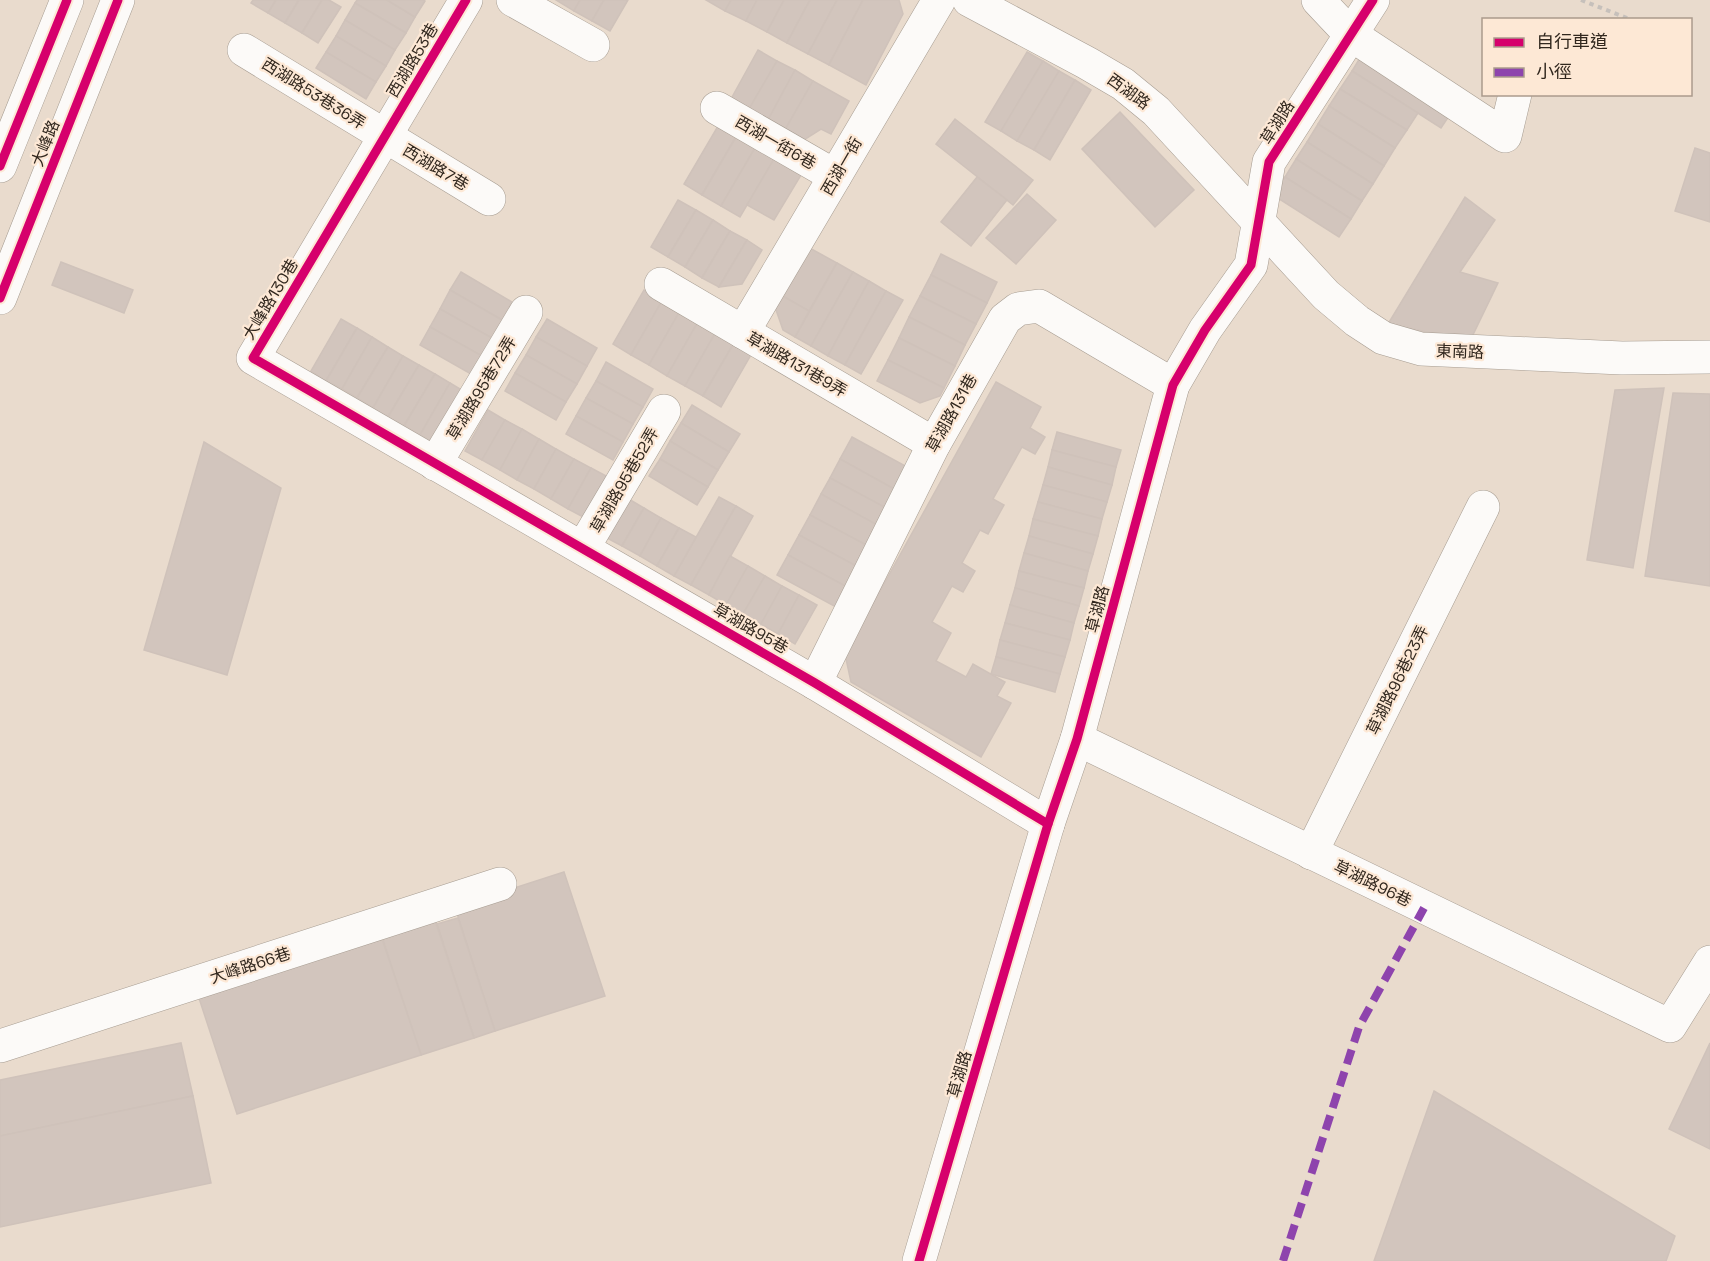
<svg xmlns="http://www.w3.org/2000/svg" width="1710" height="1261" viewBox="0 0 1710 1261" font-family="'Space Grotesk','Noto Sans TC',sans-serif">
  <rect width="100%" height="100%" fill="#e9dbcd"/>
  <g fill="#d2c5bd" stroke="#cfc2ba" stroke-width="1.5">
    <polygon points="253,0 276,0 268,13 251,3"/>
    <polygon points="276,0 299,0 285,23 268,13"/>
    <polygon points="299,0 322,0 302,33 285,23"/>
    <polygon points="322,0 329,0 341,7 318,43 302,33"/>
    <polygon points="357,0 387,0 415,17 406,33 355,3"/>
    <polygon points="387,0 424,0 425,1 415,17"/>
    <polygon points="556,0 580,0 574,11"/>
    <polygon points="580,0 604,0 592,21 574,11"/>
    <polygon points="604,0 628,0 610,31 592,21"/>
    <polygon points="706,0 731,0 725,11"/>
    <polygon points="731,0 757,0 746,21 725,11"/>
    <polygon points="757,0 784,0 767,32 746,21"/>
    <polygon points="784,0 810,0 787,43 767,32"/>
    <polygon points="810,0 837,0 808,54 787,43"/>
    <polygon points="837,0 863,0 829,65 808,54"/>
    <polygon points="863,0 899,0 903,14 866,85 829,65"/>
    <polygon points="355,3 406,33 395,50 345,20"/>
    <polygon points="345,20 395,50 386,66 336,36"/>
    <polygon points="336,36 386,66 376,82 326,52"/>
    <polygon points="758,50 777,61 749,109 731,99"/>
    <polygon points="326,52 376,82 366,99 316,68"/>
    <polygon points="1027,52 1043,61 1001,131 985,122"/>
    <polygon points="1363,53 1453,110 1441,128 1352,71"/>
    <polygon points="777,61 795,70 768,120 749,109"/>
    <polygon points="1043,61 1059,71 1017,141 1001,131"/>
    <polygon points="795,70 813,81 785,130 768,120"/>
    <polygon points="1059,71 1075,80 1034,150 1017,141"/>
    <polygon points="1352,71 1418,113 1407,130 1340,89"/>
    <polygon points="1075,80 1091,90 1050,160 1034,150"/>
    <polygon points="813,81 849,101 831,134 821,129 804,140 785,130"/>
    <polygon points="1340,89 1407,130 1395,148 1329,106"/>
    <polygon points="1329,106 1395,148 1384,166 1318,124"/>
    <polygon points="1120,112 1194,190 1155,227 1082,149"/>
    <polygon points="955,119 1033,180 1013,205 936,144"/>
    <polygon points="1318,124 1384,166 1373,184 1307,142"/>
    <polygon points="718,126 736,137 702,195 684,184"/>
    <polygon points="736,137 755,148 721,206 702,195"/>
    <polygon points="1307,142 1373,184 1362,201 1296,159"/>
    <polygon points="755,148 774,159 740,217 721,206"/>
    <polygon points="1695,148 1710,153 1710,222 1675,211"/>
    <polygon points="774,159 801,175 774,220 747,205"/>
    <polygon points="1296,159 1362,201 1351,219 1285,177"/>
    <polygon points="977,177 1007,200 971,246 941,222"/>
    <polygon points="1285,177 1351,219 1339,237 1273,195"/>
    <polygon points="1027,194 1056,220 1016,264 986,238"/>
    <polygon points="1465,197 1495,220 1460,272 1498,283 1470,341 1388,324"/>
    <polygon points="678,200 696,210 668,257 651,247"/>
    <polygon points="696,210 713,220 685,267 668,257"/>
    <polygon points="713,220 730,231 702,278 685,267"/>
    <polygon points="730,231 747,240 719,287 702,278"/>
    <polygon points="747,240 762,250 742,284 719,287"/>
    <polygon points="806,246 837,263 809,311 779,294"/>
    <polygon points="941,254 997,282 987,303 931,275"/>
    <polygon points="61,262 133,290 124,313 52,285"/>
    <polygon points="837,263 853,272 811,346 795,337"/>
    <polygon points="461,272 512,302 502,320 450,290"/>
    <polygon points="853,272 869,281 828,356 811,346"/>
    <polygon points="931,275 987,303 976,324 920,296"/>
    <polygon points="869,281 886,291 845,365 828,356"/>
    <polygon points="450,290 502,320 492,338 440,309"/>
    <polygon points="644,290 662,301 631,355 613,344"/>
    <polygon points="886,291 903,300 861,374 845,365"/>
    <polygon points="779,294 809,311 795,337 783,330 774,304"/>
    <polygon points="920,296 976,324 965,345 909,317"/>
    <polygon points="662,301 680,311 649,365 631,355"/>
    <polygon points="440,309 492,338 482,356 430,327"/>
    <polygon points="680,311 698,322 667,376 649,365"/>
    <polygon points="909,317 965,345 955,366 899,338"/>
    <polygon points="341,319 357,328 326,381 311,371"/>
    <polygon points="547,319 597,348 587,366 536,337"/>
    <polygon points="698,322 716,332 685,386 667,376"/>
    <polygon points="430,327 482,356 471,374 420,345"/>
    <polygon points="357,328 372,337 342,389 326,381"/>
    <polygon points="716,332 734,343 703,396 685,386"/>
    <polygon points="372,337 388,347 357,398 342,389"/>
    <polygon points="536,337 587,366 577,384 526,355"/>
    <polygon points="899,338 955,366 944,388 888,360"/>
    <polygon points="734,343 752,353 721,407 703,396"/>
    <polygon points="388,347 403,356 373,408 357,398"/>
    <polygon points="526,355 577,384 566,402 515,373"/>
    <polygon points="403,356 419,365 388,417 373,408"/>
    <polygon points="888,360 944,388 940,396 920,403 877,381"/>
    <polygon points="606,362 653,389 643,407 596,381"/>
    <polygon points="419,365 435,374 404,426 388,417"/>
    <polygon points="515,373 566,402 556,420 505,391"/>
    <polygon points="435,374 450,383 420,435 404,426"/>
    <polygon points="596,381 643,407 633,424 586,398"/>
    <polygon points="996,382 1041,407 1030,428 1045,437 1035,454 1022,447 993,499 1004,505 988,534 980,530 962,563 975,571 963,592 952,586 932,622 951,633 936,661 966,677 973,664 1005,682 997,696 1011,703 981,757 851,682 845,654"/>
    <polygon points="450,383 465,392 435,444 420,435"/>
    <polygon points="1664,388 1633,568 1587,560 1615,390"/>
    <polygon points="1673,393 1710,394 1710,586 1645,576"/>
    <polygon points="586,398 633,424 623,442 576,416"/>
    <polygon points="692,405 740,434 729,452 681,423"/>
    <polygon points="488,410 505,420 482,460 465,451"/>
    <polygon points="576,416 623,442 613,460 566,434"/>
    <polygon points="505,420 522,429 500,470 482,460"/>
    <polygon points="681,423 729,452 718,470 670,441"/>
    <polygon points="522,429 539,439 517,480 500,470"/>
    <polygon points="1057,432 1121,450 1116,467 1052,450"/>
    <polygon points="852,437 909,468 896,490 840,459"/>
    <polygon points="539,439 556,449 534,489 517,480"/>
    <polygon points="670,441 718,470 708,487 660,459"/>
    <polygon points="204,442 281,488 227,675 144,650"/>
    <polygon points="556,449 574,459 551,499 534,489"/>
    <polygon points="1052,450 1116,467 1112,485 1048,467"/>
    <polygon points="574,459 591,468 568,509 551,499"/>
    <polygon points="660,459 708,487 697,505 649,476"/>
    <polygon points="840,459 896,490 888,509 830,478"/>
    <polygon points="1048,467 1112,485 1107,502 1043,485"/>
    <polygon points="591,468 610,478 587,519 568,509"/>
    <polygon points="830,478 888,509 879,526 821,494"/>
    <polygon points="1043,485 1107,502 1102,519 1038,502"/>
    <polygon points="821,494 879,526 868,546 810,515"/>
    <polygon points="719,497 736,506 691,585 674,576"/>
    <polygon points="627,498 644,508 622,546 605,537"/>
    <polygon points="1038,502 1102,519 1098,536 1033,519"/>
    <polygon points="736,506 753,516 709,595 691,585"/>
    <polygon points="644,508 661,518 640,556 622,546"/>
    <polygon points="810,515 868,546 858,567 799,535"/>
    <polygon points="661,518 679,528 657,566 640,556"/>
    <polygon points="1033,519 1098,536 1093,554 1029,536"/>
    <polygon points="679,528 696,537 674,576 657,566"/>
    <polygon points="799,535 858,567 847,587 788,555"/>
    <polygon points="1029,536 1093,554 1088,571 1024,553"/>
    <polygon points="1024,553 1088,571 1084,588 1019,571"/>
    <polygon points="788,555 847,587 836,607 777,575"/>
    <polygon points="730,556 748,566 726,605 709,595"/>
    <polygon points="748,566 765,576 743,614 726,605"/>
    <polygon points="1019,571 1084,588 1079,606 1015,588"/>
    <polygon points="765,576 782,586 761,624 743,614"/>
    <polygon points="782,586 799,595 778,634 761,624"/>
    <polygon points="1015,588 1079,606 1074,623 1010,605"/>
    <polygon points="799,595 817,605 795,644 778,634"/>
    <polygon points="1010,605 1074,623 1070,640 1005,623"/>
    <polygon points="1005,623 1070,640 1065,657 1000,640"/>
    <polygon points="1000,640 1065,657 1060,674 996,657"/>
    <polygon points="996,657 1060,674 1055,692 991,674"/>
    <polygon points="564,872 605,996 495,1031 455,907"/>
    <polygon points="458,918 495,1031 474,1038 437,924"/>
    <polygon points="435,920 474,1038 421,1055 382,937"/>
    <polygon points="380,933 421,1055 237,1114 197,992"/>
    <polygon points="181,1043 193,1096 0,1136 0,1080"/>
    <polygon points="1710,1043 1710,1149 1669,1129"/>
    <polygon points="1434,1091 1675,1236 1666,1261 1374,1261"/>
    <polygon points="193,1096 211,1183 0,1227 0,1136"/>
  </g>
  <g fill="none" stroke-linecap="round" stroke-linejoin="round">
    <g stroke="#a69c91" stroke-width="34">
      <g id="minor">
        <polyline points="466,0 253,358 815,683 1048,824"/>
        <polyline points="513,0 593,45"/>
        <polyline points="969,0 1087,63 1123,84 1156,111 1326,295 1357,321 1383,338 1421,349 1622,358 1710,357"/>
        <polyline points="1318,0 1350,34 1505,136 1515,94"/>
        <polyline points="244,50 489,199"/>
        <polyline points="717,108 835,176"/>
        <polyline points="0,166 67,0"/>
        <polyline points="661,284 934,444"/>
        <polyline points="0,298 118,0"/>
        <polyline points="743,332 939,0"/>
        <polyline points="435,464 526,312"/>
        <polyline points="583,548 664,411"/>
        <polyline points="815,683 934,444 1005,319 1018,309 1039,306 1173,385"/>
        <polyline points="1077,739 1670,1026 1710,962"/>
        <polyline points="1311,853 1483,507"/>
        <polyline points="0,1046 500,884"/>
        <polyline points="919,1261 1048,824 1077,739 1173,385 1205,330 1251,265 1269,162 1373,0"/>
      </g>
    </g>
    <polyline stroke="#c6c0bb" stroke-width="4" stroke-dasharray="4.5 4.5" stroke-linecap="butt" points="1581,0 1632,20"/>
    <use href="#minor" stroke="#fcfaf8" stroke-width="33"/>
    <polyline stroke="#8e44ad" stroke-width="8" stroke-dasharray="15 8" stroke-linecap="butt" points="1283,1261 1359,1027 1424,908"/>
    <g stroke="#fde8d5" stroke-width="13">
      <g id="cycleway">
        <polyline points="466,0 253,358 815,683 1048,824"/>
        <polyline points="0,166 67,0"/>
        <polyline points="0,298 118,0"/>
        <polyline points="919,1261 1048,824 1077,739 1173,385 1205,330 1251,265 1269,162 1373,0"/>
      </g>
    </g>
    <use href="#cycleway" stroke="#d6006c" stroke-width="9"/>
  </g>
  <g text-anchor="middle" stroke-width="4.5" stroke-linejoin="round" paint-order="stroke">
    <g font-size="16" fill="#31271e" stroke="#fde8d5">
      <text transform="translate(412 60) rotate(-59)" y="6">西湖路53巷</text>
      <text transform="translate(1129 91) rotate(36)" y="6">西湖路</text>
      <text transform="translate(314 93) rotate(32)" y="6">西湖路53巷36弄</text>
      <text transform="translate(1277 122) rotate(-58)" y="6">草湖路</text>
      <text transform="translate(776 142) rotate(30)" y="6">西湖一街6巷</text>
      <text transform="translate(45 143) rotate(-68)" y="6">大峰路</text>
      <text transform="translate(841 166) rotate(-60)" y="6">西湖一街</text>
      <text transform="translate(436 167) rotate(31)" y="6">西湖路7巷</text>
      <text transform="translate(270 299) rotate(-59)" y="6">大峰路130巷</text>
      <text transform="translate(1460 351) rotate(2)" y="6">東南路</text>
      <text transform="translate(797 364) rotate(30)" y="6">草湖路131巷9弄</text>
      <text transform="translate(481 388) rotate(-59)" y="6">草湖路95巷72弄</text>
      <text transform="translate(951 413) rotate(-61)" y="6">草湖路131巷</text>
      <text transform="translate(624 480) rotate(-60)" y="6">草湖路95巷52弄</text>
      <text transform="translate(1097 609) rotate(-75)" y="6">草湖路</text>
      <text transform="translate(751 628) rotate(30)" y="6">草湖路95巷</text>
      <text transform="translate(1397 680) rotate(-64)" y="6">草湖路96巷23弄</text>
      <text transform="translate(1373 883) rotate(26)" y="6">草湖路96巷</text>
      <text transform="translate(250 965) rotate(-18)" y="6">大峰路66巷</text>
      <text transform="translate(959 1074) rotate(-74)" y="6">草湖路</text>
    </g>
  </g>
  <rect x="1482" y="18" width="210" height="78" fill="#fde8d5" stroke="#ab9b8c" stroke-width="1.5"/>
  <rect x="1494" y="38" width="30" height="9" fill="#d6006c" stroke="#ab9b8c" stroke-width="1.5"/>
  <text x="1536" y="48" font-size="18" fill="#31271e">自行車道</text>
  <rect x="1494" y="68" width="30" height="9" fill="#8e44ad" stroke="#ab9b8c" stroke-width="1.5"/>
  <text x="1536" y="78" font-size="18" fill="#31271e">小徑</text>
</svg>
